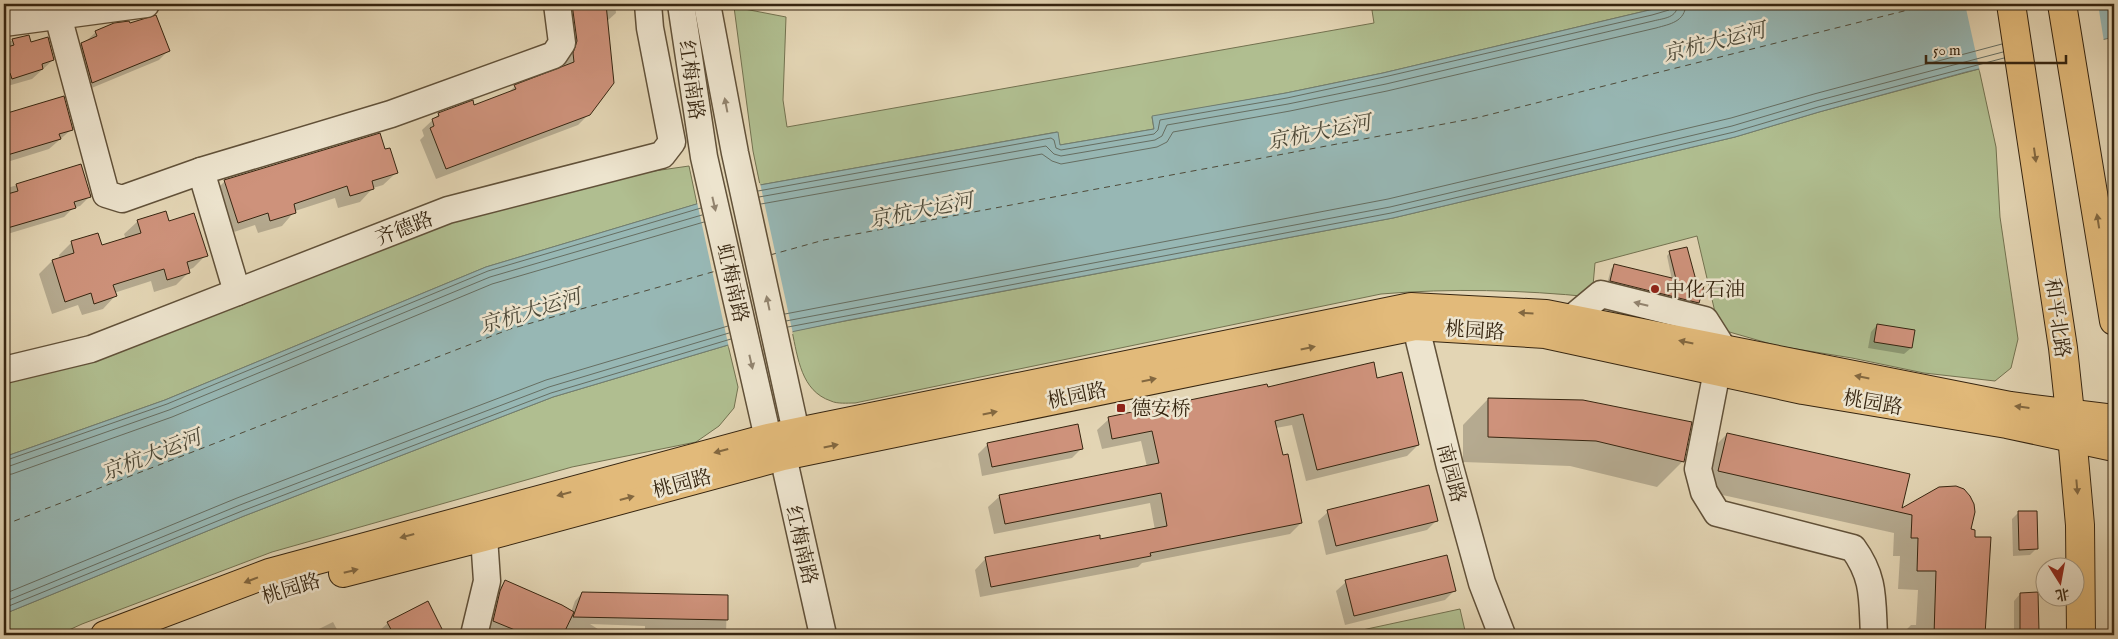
<svg xmlns="http://www.w3.org/2000/svg" width="2118" height="639" viewBox="0 0 2118 639" font-family="'IM FELL English','Noto Serif SC',serif">
  <rect width="100%" height="100%" fill="#e3d5b4"/>
  <filter id="stains"><feTurbulence type="fractalNoise" baseFrequency=".004" numOctaves="4"/><feColorMatrix values="0 0 0 0 .2 0 0 0 0 .09 0 0 0 0 .02 0 0 0 .5 -.17"/></filter>
  <radialGradient id="worn" r=".72"><stop offset=".6" stop-color="#630" stop-opacity="0"/><stop offset="1" stop-color="#630" stop-opacity=".3"/></radialGradient>
  <g fill="#b0be90" stroke="#737250">
    <polygon points="1371,4 1675,4 1383,73 1286,93 1152,117 1154,129 1060,145 1057,132 760,185 753,151 734,7 786,17 783,100 787,127 1374,23"/>
    <path d="M1979,69L1996,147L2000,217L2018,339L2011,368L1995,381L1924,373L1852,358L1778,346L1719,329L1697,236L1595,263L1592,297C1522,290 1451,288 1381,294L855,403C847,403 837,404 831,401C801,391 798,358 792,331L1393,218L1735,137L1819,112Z"/>
    <polygon points="689,166 697,204 486,267 165,400 4,457 4,435 7,434 4,419 4,381 450,221 619,176"/>
    <polygon points="728,345 738,387 734,408 719,426 696,442 572,467 272,552 82,624 58,635 4,635 4,614 244,516 553,397"/>
    <polygon points="1460,609 1466,635 1339,635"/>
  </g>
  <polygon fill="#97b7b4" stroke="#707d72" points="1675,4 2114,4 2114,37 1966,72 1819,112 1735,137 1393,218 849,320 728,345 553,397 244,516 4,614 4,457 165,400 486,267 760,185 1058,132 1060,145 1154,129 1152,116 1286,93 1383,73"/>
  <g fill="#e3d5b4">
    <polygon points="1965,4 2098,4 2104,42 1980,72"/>
    <polygon points="760,183 793,334 729,348 697,202"/>
  </g>
  <g fill="#0003">
    <polygon points="557,4 615,4 616,13 606,22 589,114 578,125 436,179 420,140 424,136 422,130 439,114 474,107 508,93 515,86 564,68 567,53"/>
    <polygon points="96,32 169,50 159,60 82,92 72,54"/>
    <polygon points="28,36 30,44 53,60 32,79 4,87 4,43"/>
    <polygon points="63,98 72,129 49,149 4,163 4,116"/>
    <polygon points="80,166 89,197 80,206 73,208 64,217 4,235 4,189"/>
    <polygon points="396,173 383,185 373,188 360,202 338,208 335,198 295,211 282,226 258,233 255,225 225,235 212,194 225,181"/>
    <polygon points="166,213 169,222 206,255 193,268 188,270 189,272 176,285 154,292 151,281 114,293 115,296 103,309 82,315 78,305 52,314 39,274 52,261 60,259 59,255 71,243 101,246 126,239 124,234 137,222"/>
    <polygon points="1670,252 1698,302 1695,306 1607,284 1611,269 1615,265 1672,280 1667,256"/>
    <polygon points="1877,325 1911,348 1904,354 1868,348 1871,332"/>
    <polygon points="1376,379 1418,445 1407,456 1306,481 1292,425 1276,428 1301,523 1290,534 1142,563 1138,567 980,597 975,570 986,558 1155,530 1150,503 994,534 988,507 1000,496 1147,467 1141,441 1102,449 1097,430 1109,419 1267,389"/>
    <polygon points="1488,399 1683,461 1657,487 1570,466 1463,462 1463,425"/>
    <polygon points="1727,434 1901,511 1939,488 1956,487 1974,538 1990,538 1984,635 1901,635 1911,625 1916,625 1918,590 1898,589 1900,556 1893,556 1894,533 1700,490 1708,453"/>
    <polygon points="988,444 1082,448 1072,458 982,476 978,454"/>
    <polygon points="1328,512 1437,520 1427,530 1326,555 1318,521"/>
    <polygon points="2019,512 2036,549 2030,555 2013,556 2012,519"/>
    <polygon points="506,581 571,612 575,601 582,593 727,596 726,635 645,635 645,626 590,624 607,635 501,635 486,629 498,589"/>
    <polygon points="1346,582 1455,590 1445,600 1345,625 1336,591"/>
    <polygon points="2020,594 2038,630 2033,635 2014,635 2014,601"/>
    <polygon points="427,603 444,635 383,635 380,630 388,623"/>
    <polygon points="333,622 340,635 307,635"/>
  </g>
  <g fill="none" stroke-linecap="round" stroke-linejoin="round">
    <g stroke="#666e62" stroke-width="1">
      <polyline points="758,191 1051,138 1054,140 1056,148 1061,150 1154,134 1158,130 1160,120 1287,98 1384,77 1652,15 1669,10 1672,4"/>
      <path d="M759,197L1046,146L1054,154L1061,156L1155,140L1162,136L1167,125L1288,104L1386,84L1653,21C1665,18 1677,18 1678,4"/>
      <path d="M761,204L1042,154L1052,161L1061,164L1157,147L1167,142L1173,132L1290,111L1387,91L1656,28C1670,24 1685,22 1686,4"/>
      <polyline points="785,314 1388,199 1731,118 1814,94 2002,44"/>
      <polyline points="786,321 1390,207 1732,126 1816,101 2003,52"/>
      <polyline points="788,327 1391,213 1734,132 1818,107 2004,58"/>
      <polyline points="4,461 167,404 488,271 701,208"/>
      <polyline points="4,468 169,410 490,277 702,215"/>
      <polyline points="4,475 12,474 172,417 492,284 704,222"/>
      <polyline points="4,594 237,498 546,380 728,326"/>
      <polyline points="4,602 240,505 549,387 729,333"/>
      <polyline points="4,608 242,511 551,393 731,339"/>
    </g>
    <g stroke="#4e4a39" stroke-width="1" stroke-dasharray="6 5" stroke-linecap="butt">
      <polyline points="770,255 824,240 1476,118 1932,4"/>
      <polyline points="4,525 510,329 716,271"/>
    </g>
  </g>
  <g fill="#ce927b" stroke="#362510">
    <polygon points="572,4 606,4 614,83 590,115 446,169 430,128 434,126 432,119 439,116 438,113 473,100 474,105 516,89 514,85 574,62 573,53 577,41"/>
    <polygon points="156,15 170,51 92,83 81,43 97,36 95,31 114,23 129,21 130,23"/>
    <polygon points="29,35 31,42 48,37 54,60 42,64 43,69 12,79 10,73 4,75 4,48 14,45 12,39"/>
    <polygon points="64,96 73,130 59,134 61,139 4,156 4,114"/>
    <polygon points="380,133 385,149 390,148 398,173 372,181 374,189 350,196 347,186 294,204 296,213 270,221 268,213 238,223 224,180"/>
    <polygon points="81,164 91,197 74,202 76,208 4,229 4,195 18,191 16,184"/>
    <polygon points="166,211 169,221 194,213 208,256 187,262 190,273 167,280 164,269 113,285 117,296 94,304 91,293 65,302 52,260 74,253 71,241 98,233 102,245 141,233 137,220"/>
    <polygon points="1687,247 1697,284 1704,286 1699,303 1610,281 1614,264 1676,279 1669,251"/>
    <polygon points="1877,324 1915,330 1912,348 1874,342"/>
    <polygon points="1374,362 1377,378 1402,372 1419,445 1317,470 1303,414 1275,421 1283,455 1288,454 1302,523 1150,553 1151,556 991,587 985,557 1100,535 1100,539 1167,526 1161,493 1005,524 999,495 1159,463 1152,431 1112,439 1108,417 1267,384 1268,387"/>
    <polygon points="1488,398 1583,400 1692,422 1684,462 1596,441 1488,437"/>
    <polygon points="1078,424 1083,449 992,467 987,443"/>
    <polygon points="1727,433 1910,474 1902,508 1939,487 1956,486 1964,489 1970,496 1974,504 1975,512 1971,529 1975,530 1975,537 1991,537 1985,635 1934,635 1936,571 1917,571 1918,538 1911,538 1912,515 1718,471"/>
    <polygon points="1429,485 1438,521 1336,546 1327,510"/>
    <polygon points="2018,511 2037,511 2038,549 2019,550"/>
    <polygon points="1447,555 1456,591 1354,616 1345,580"/>
    <polygon points="505,580 562,605 574,612 563,635 527,635 493,621 500,591"/>
    <polygon points="582,592 728,595 728,620 573,617"/>
    <polygon points="2038,592 2039,631 2020,631 2020,593"/>
    <polygon points="428,601 445,635 394,635 387,622"/>
  </g>
  <g fill="none" stroke-linecap="round" stroke-linejoin="round">
    <g stroke="#615139" stroke-width="29">
      <g id="minor">
        <polyline points="681,4 704,157 768,438 783,456 823,635"/>
        <polyline points="707,4 735,153 796,432 786,451"/>
        <polyline points="58,16 106,194 122,199 201,171 391,114 554,55 562,43 557,4"/>
        <polyline points="4,23 146,4"/>
        <polyline points="201,171 237,292"/>
        <polyline points="1411,307 1450,467 1482,583 1502,635"/>
        <polyline points="1571,319 1601,294 1705,320 1724,350"/>
        <polyline points="4,370 91,349 448,210 662,155 672,142 650,28 648,4"/>
        <path d="M1717,371L1698,469L1704,492L1717,513L1853,548C1875,578 1872,600 1874,635"/>
        <polyline points="474,635 487,581 484,537"/>
      </g>
    </g>
    <g stroke="#362510" stroke-width="30">
      <g id="major">
        <polyline points="2011,4 2063,348 2070,413 2080,525 2081,635"/>
        <polyline points="2062,4 2114,321"/>
        <polyline points="343,573 484,537 783,456 1415,326 1545,334 1803,390 2007,424 2114,447"/>
        <polyline points="105,635 269,573 768,438 1411,307 1546,314 2010,406 2114,419"/>
      </g>
    </g>
    <use href="#minor" stroke="#ede4ce" stroke-width="26"/>
    <use href="#major" stroke="#e2ba7a" stroke-width="28"/>
  </g>
  <defs><path id="oneway-solid" d="M-6-.8H1V-3.2L6.5 0L1 3.2V.8H-6Z" transform="scale(1.25)"/></defs>
  <g fill="#92846f">
    <use href="#oneway-solid" transform="translate(726 105) rotate(-101)"/>
    <use href="#oneway-solid" transform="translate(714 204) rotate(77)"/>
    <use href="#oneway-solid" transform="translate(768 303) rotate(-102)"/>
    <use href="#oneway-solid" transform="translate(1641 304) rotate(-166)"/>
    <use href="#oneway-solid" transform="translate(751 362) rotate(77)"/>
  </g>
  <g fill="#836840">
    <use href="#oneway-solid" transform="translate(2035 155) rotate(82)"/>
    <use href="#oneway-solid" transform="translate(2098 221) rotate(-99)"/>
    <use href="#oneway-solid" transform="translate(1526 313) rotate(-177)"/>
    <use href="#oneway-solid" transform="translate(1686 342) rotate(-168)"/>
    <use href="#oneway-solid" transform="translate(1308 348) rotate(-12)"/>
    <use href="#oneway-solid" transform="translate(1862 377) rotate(-169)"/>
    <use href="#oneway-solid" transform="translate(1149 380) rotate(-12)"/>
    <use href="#oneway-solid" transform="translate(2022 407) rotate(-173)"/>
    <use href="#oneway-solid" transform="translate(990 413) rotate(-12)"/>
    <use href="#oneway-solid" transform="translate(831 446) rotate(-12)"/>
    <use href="#oneway-solid" transform="translate(721 451) rotate(165)"/>
    <use href="#oneway-solid" transform="translate(2077 487) rotate(85)"/>
    <use href="#oneway-solid" transform="translate(564 494) rotate(165)"/>
    <use href="#oneway-solid" transform="translate(627 498) rotate(-15)"/>
    <use href="#oneway-solid" transform="translate(407 536) rotate(165)"/>
    <use href="#oneway-solid" transform="translate(351 571) rotate(-14)"/>
    <use href="#oneway-solid" transform="translate(251 580) rotate(159)"/>
  </g>
  <g fill="#8f2418" stroke="#ede4ce" stroke-width="2">
    <circle cx="1655" cy="289" r="5"/>
    <rect x="1116" y="403" width="10" height="10" rx="2.5"/>
  </g>
  <g text-anchor="middle" stroke-width="5" stroke-linejoin="round" paint-order="stroke">
    <g font-size="20" fill="#362510" stroke="#ede4ce">
      <text transform="translate(692 80) rotate(82)" y="7">红梅南路</text>
      <text transform="translate(404 228) rotate(-21)" y="7">齐德路</text>
      <text transform="translate(733 283) rotate(77)" y="7">虹梅南路</text>
      <text transform="translate(2058 318) rotate(82)" y="7">和平北路</text>
      <text transform="translate(1475 330) rotate(4)" y="7">桃园路</text>
      <text transform="translate(1077 395) rotate(-12)" y="7">桃园路</text>
      <text transform="translate(1873 402) rotate(10)" y="7">桃园路</text>
      <text transform="translate(1452 473) rotate(75)" y="7">南园路</text>
      <text transform="translate(682 483) rotate(-15)" y="7">桃园路</text>
      <text transform="translate(802 545) rotate(77)" y="7">红梅南路</text>
      <text transform="translate(291 588) rotate(-17)" y="7">桃园路</text>
    </g>
    <g font-size="20" fill="#362510" stroke="#ede4ce" text-anchor="start">
      <text x="1665" y="296">中化石油</text>
      <text x="1131" y="415">德安桥</text>
    </g>
    <g font-size="21" font-style="italic" fill="#4e4a39" stroke="#ede4ce">
      <text transform="translate(1714 42) rotate(-14)" y="7">京杭大运河</text>
      <text transform="translate(1319 132) rotate(-11)" y="7">京杭大运河</text>
      <text transform="translate(921 210) rotate(-11)" y="7">京杭大运河</text>
      <text transform="translate(530 311) rotate(-17)" y="7">京杭大运河</text>
      <text transform="translate(151 455) rotate(-21)" y="7">京杭大运河</text>
    </g>
  </g>
  <rect width="2118" height="639" fill="none" stroke="#e3d5b4" stroke-width="20"/>
  <rect x="5" y="5" width="2108" height="629" fill="none" stroke="#362510" stroke-width="2.5"/>
  <rect x="10" y="10" width="2098" height="619" fill="none" stroke="#362510"/>
  <g transform="translate(2060 582) rotate(169)"><circle r="24" fill="#ede4ce" stroke="#a49882"/>
  <path d="M0-4L9 19L0 12L-9 19Z" fill="#8f2418"/>
  <text y="-8" font-size="14" font-weight="bold" text-anchor="middle" fill="#362510">北</text>
  </g>
  <path d="M1926 55v8h140v-8" fill="none" stroke="#362510" stroke-width="2.5"/>
  <text x="1933" y="55" font-size="15" fill="#362510" stroke="#ede4ce" stroke-width="4" paint-order="stroke">50 m</text>
  <rect width="100%" height="100%" filter="url(#stains)"/>
  <rect width="100%" height="100%" fill="url(#worn)"/>
</svg>
